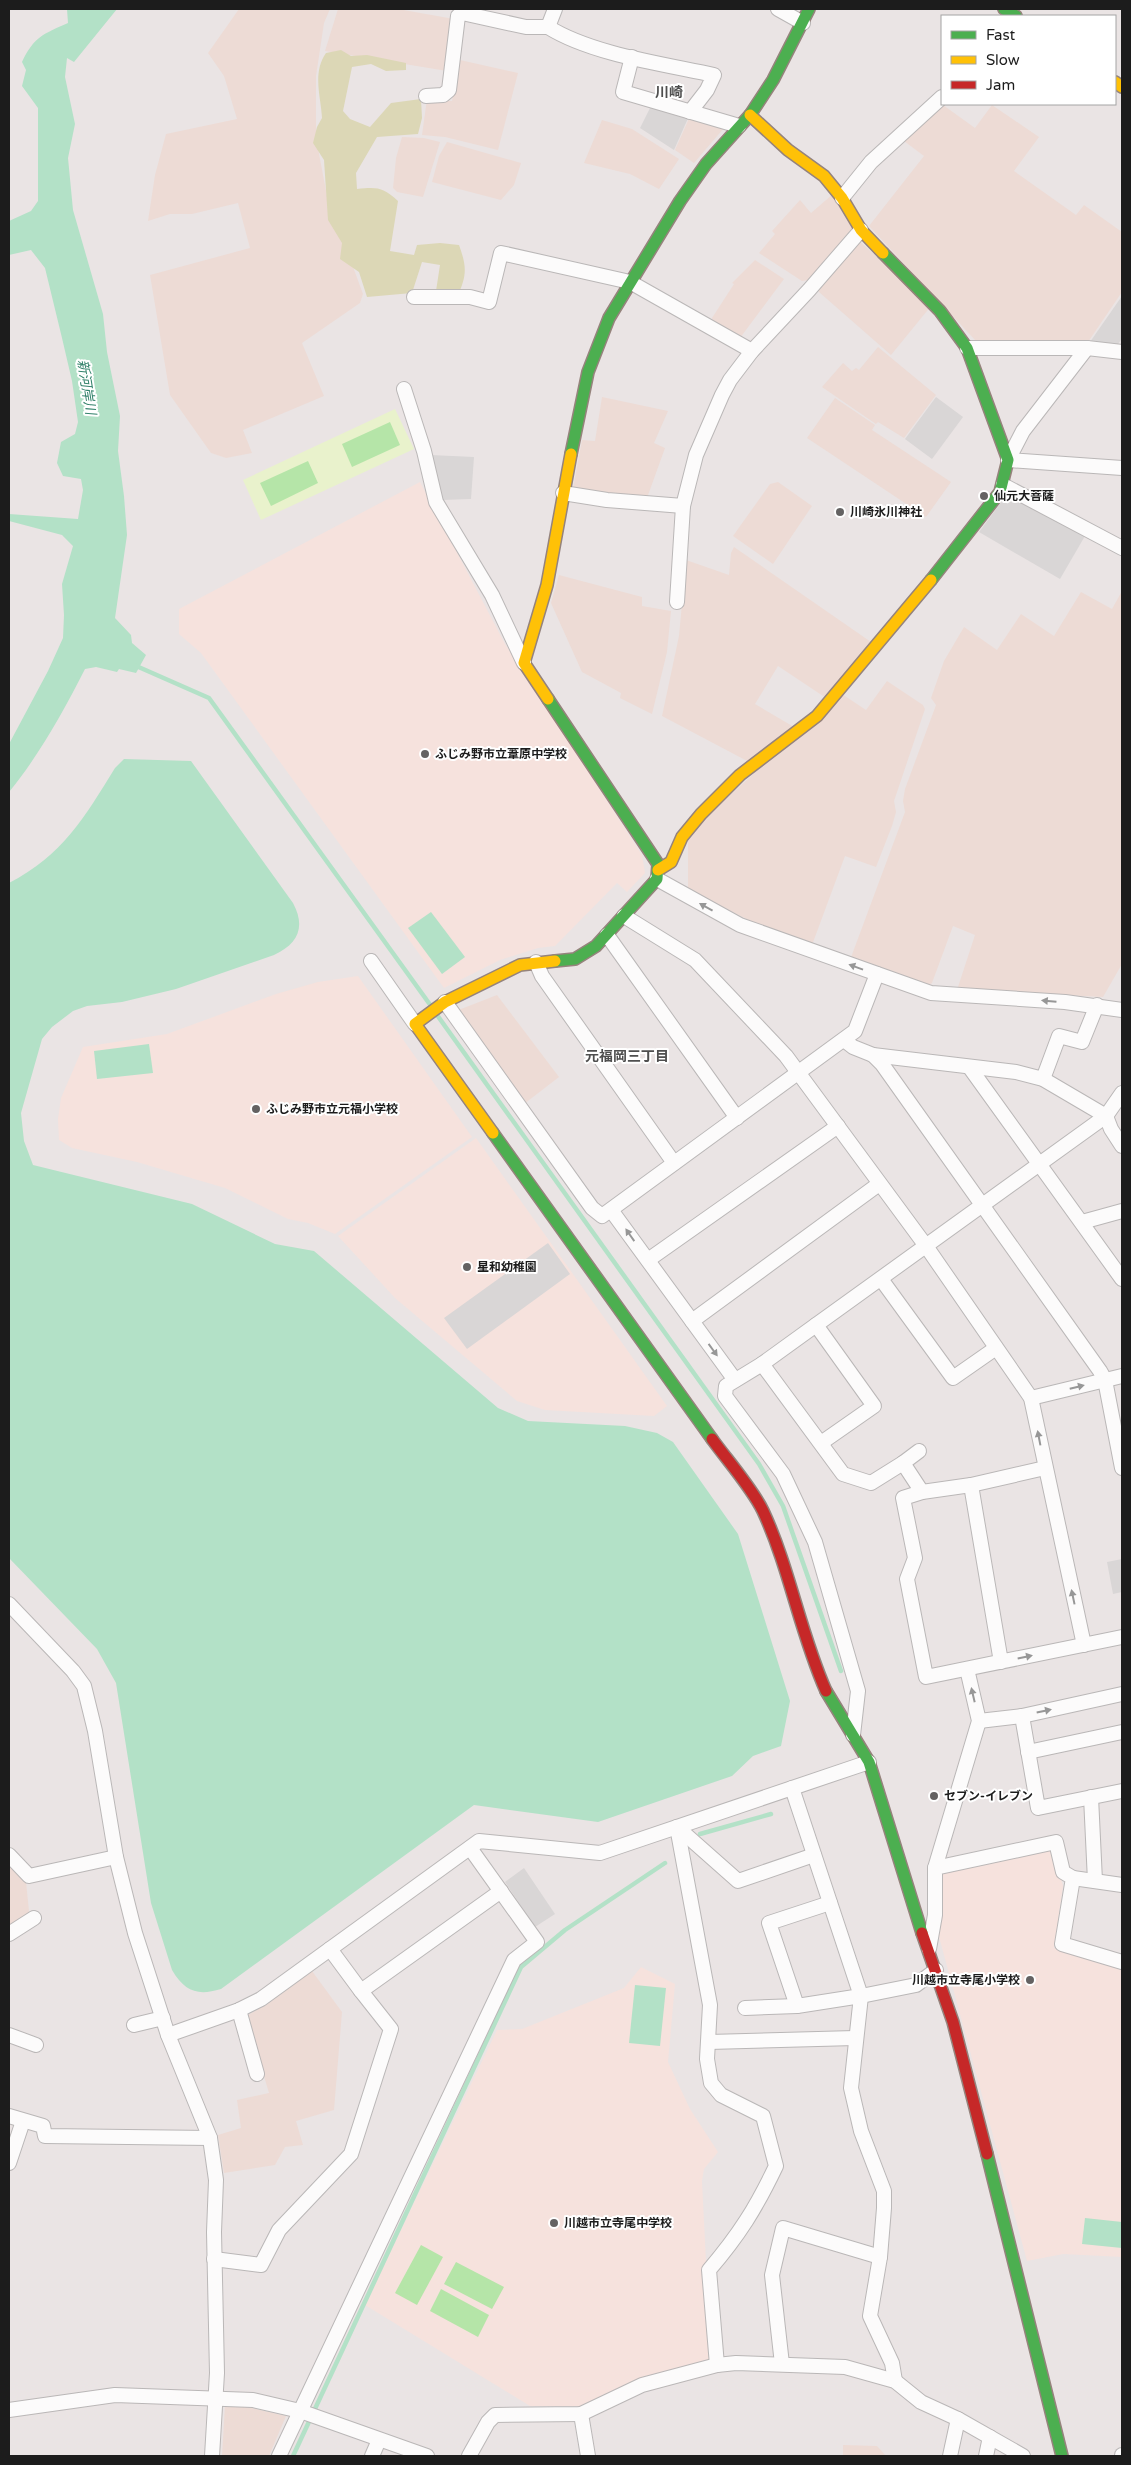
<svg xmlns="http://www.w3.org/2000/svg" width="1131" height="2465" viewBox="0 0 1131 2465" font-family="'Varela Round','Noto Sans JP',sans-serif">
  <rect width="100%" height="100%" fill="#eae4e4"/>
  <g fill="#f6e2dd">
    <polygon points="420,482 505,644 642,855 645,873 627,892 617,883 555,946 538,948 500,960 444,988 201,653 179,634 179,609"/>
    <polygon points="358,976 472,1137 335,1234 308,1223 288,1219 225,1188 137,1162 72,1148 59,1140 58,1119 61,1098 83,1047 167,1034 276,994 318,982"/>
    <polygon points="476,1138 667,1406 654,1416 545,1410 517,1401 395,1298 338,1236"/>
    <polygon points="1052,1848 1063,1886 1054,1948 1122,1969 1122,2257 1063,2254 1027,2261 938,1933 939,1870"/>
    <polygon points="641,1967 675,1984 668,2062 690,2109 718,2152 704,2169 702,2181 711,2363 650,2375 582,2406 530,2406 365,2305 497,2030 522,2029 624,1988"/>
  </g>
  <g fill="#eddbd5">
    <polygon points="239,9 330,9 324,23 316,76 316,138 327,196 363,294 360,303 302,343 324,396 243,430 252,453 226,458 211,453 170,395 150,275 250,248 238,203 192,214 170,214 148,221 155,175 166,134 237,119 224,76 208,53"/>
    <polygon points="338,9 398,9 454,19 447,71 325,51"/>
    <polygon points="460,60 518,73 498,150 445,137 422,135 427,99 452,101"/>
    <polygon points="943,105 975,128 992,105 1039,137 1014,171 1076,215 1084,205 1122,232 1122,292 1088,342 975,340 869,226 924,156 904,141"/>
    <polygon points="691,114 724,128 694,163 675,150"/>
    <polygon points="602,120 632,129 679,159 659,189 630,174 584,163"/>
    <polygon points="402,137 424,138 440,142 423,197 397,192 393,188 396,158"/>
    <polygon points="447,142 521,163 514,185 501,200 432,182 439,156"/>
    <polygon points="833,194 854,229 809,280 802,281 759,253 775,234 772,231 800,200 811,213"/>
    <polygon points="858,240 931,306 891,355 819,292 818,286"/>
    <polygon points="755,260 784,279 740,338 713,323 712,318 734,284 732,283"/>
    <polygon points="878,347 936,395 904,438 878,422 876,424 822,387 843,363 852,371 856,368 859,370"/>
    <polygon points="602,397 668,411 654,443 665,448 647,498 573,489 582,440 595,441"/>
    <polygon points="835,398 875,425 872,430 951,482 926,517 807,438"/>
    <polygon points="778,482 812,506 773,564 733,536 770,484"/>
    <polygon points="734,547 871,642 826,698 778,666 755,704 794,727 749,762 662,716 679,636 686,560 729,575 731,553"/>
    <polygon points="559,575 642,597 642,606 671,611 667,652 652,714 620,698 621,693 582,672 551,603"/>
    <polygon points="1122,591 1122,964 1103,997 957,990 975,935 953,926 932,983 927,986 850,960 905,812 903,801 905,789 936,705 931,698 944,661 964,627 997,650 1021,614 1054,636 1081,592 1112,609"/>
    <polygon points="887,681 923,705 925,709 894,801 896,812 892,826 876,867 845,856 812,945 762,927 688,889 688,841 709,814 842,694 866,710"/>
    <polygon points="497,995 559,1077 524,1104 456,1011"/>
    <polygon points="9,1862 26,1882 29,1911 28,1918 9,1931"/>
    <polygon points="312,1971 342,2012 334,2110 296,2121 303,2145 285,2147 275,2165 224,2173 218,2135 241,2128 237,2100 269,2093 246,2016 266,2005"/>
    <polygon points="234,2404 286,2416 269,2456 222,2456 225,2405"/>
    <polygon points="843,2445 877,2446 886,2456 843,2456"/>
  </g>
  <path fill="#dcd7b6" d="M341,50L351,56L367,55L406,63V70L386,71L371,64L352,67L343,111L350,119L370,127L391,103L421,99L422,118L418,134L377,137L356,173L357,189C377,187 383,187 398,201L390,251L414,255L417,245L440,243L459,245C467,267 467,276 457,297L436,291L440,265L422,262L412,293L367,297L359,272L340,259L342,243L328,220L324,160L313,143L317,127L322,118C321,97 312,73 326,53Z"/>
  <polygon fill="#e9f2cc" points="395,409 414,449 261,520 243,480"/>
  <g fill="#b5e5a8">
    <polygon points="390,422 400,445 352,467 342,444"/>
    <polygon points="308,461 318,483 271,506 260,483"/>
    <polygon points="421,2245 443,2257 417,2305 395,2293"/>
    <polygon points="456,2262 504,2287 492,2309 444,2284"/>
    <polygon points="441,2289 489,2315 478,2337 430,2311"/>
  </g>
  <g fill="#d9d6d6">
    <polygon points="651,106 689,116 674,150 640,128"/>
    <polygon points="1122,296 1122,338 1117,346 1090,342"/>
    <polygon points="936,397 963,417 932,459 905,439"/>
    <polygon points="431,455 474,457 471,499 442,500"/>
    <polygon points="1008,493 1085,536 1060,579 979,532"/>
    <polygon points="548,1243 570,1274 467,1349 444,1318"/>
    <polygon points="1122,1559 1122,1592 1113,1594 1107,1562"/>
    <polygon points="524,1868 555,1914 535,1927 505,1882"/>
  </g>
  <g fill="#b3e1c7">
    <path d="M67,9H117L74,62L67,58L65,77L75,124L68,158L73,210L103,314L107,352L120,416L118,451L124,496L127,535L115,618L131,635L132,643L146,655L136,673L119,669L117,672L96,667L85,669C63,712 40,754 9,792V744L48,671L63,638L64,615L62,584L73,546L62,535L9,521V514L78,519L83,490L81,479L63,476L57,463L61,442L75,434L78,422L72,381L62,338L45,268L31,250L9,255V221L31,211L38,201V108L22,86L26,70L22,62C34,37 43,34 68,23Z"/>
    <path d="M124,759L191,761L293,903C306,927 298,944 274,955L176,989L122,1002L87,1006L73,1011L52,1027L42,1039L21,1113L24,1141L33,1165L192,1204L275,1244L314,1251L498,1408L528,1421L625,1426L657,1433L673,1442L738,1534L790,1701L781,1746L753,1756L732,1776L598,1822L474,1805L221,1989C198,1996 185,1992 172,1970L151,1903L116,1683L97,1649L9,1558V883C63,855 84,818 115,768Z"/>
    <polygon points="431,912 465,957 442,974 408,928"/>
    <polygon points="149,1044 153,1073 97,1079 94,1051"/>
    <polygon points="635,1985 666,1988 660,2046 629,2043"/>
    <polygon points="1085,2218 1122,2222 1122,2248 1082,2244"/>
  </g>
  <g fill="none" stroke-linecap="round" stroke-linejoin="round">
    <g stroke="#b3e1c7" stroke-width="4.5">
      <polyline points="134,665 209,698 431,1006"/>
      <polyline points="437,1015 759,1464 783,1506 841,1671"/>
      <polyline points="700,1834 771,1814"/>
      <polyline points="293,2456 521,1967 565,1930 665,1863"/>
    </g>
    <g stroke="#bab7b7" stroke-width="16">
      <g id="street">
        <polyline points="778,9 803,23"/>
        <path d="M548,27C591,54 663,64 714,75L707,90L690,112"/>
        <polyline points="632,57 623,92 739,126"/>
        <polyline points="426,96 443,95 449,90 458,16 462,13 526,27 548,27 555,9"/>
        <polyline points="842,198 871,162 942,97"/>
        <polyline points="414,297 470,297 489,302 501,253 630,282 752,351"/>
        <polyline points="967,348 1087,348 1122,352"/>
        <polyline points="1087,348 1023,431 1008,460 1122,468"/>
        <polyline points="404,389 424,451 436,502 492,595 524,663"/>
        <polyline points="1003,485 1122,548"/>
        <polyline points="563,493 607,500 683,506"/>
        <polyline points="677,602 683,506 696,455 722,395 730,380 752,351 809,290 861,230"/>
        <polyline points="657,879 740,925 931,993 1065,1002 1122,1010"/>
        <polyline points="624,916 695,960 786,1056 926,1246 1031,1398 1084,1645"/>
        <polyline points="607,935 737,1118"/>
        <polyline points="371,961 415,1024"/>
        <polyline points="536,962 542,976 674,1163"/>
        <polyline points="445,1002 592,1208 602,1216 855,1031 877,974"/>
        <polyline points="844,1040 853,1047 873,1055 1016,1072 1043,1079 1106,1116 1111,1129 1122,1146"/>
        <polyline points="873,1055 882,1064 1100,1371 1105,1380 1122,1468"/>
        <polyline points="970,1068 1122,1279"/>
        <polyline points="1043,1079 1059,1036 1082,1042 1097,1005"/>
        <polyline points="611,1210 735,1380"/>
        <polyline points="1082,1222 1122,1211"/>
        <polyline points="648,1260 838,1126"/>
        <polyline points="881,1279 953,1378 996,1348"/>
        <polyline points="692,1321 879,1184"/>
        <polyline points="816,1325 874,1406 821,1443"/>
        <polyline points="762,1364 843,1474 871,1483 903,1463 922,1492"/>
        <polyline points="1031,1398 1122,1376"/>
        <polyline points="903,1463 919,1451"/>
        <polyline points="971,1485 1045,1468"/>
        <polyline points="9,1604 73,1671 84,1686 95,1731 116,1857 135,1933 168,2035 210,2138 216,2180 214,2232 217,2373 212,2456"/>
        <path d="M1001,1662L971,1485L922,1492L903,1498L915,1558L907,1579L926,1677C991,1664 1057,1650 1122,1637"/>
        <polyline points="1022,1716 1038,1808 1122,1791"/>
        <polyline points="979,1721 1022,1716 1122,1694"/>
        <polyline points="853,1735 858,1691 815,1542 783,1474 725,1396 726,1386 762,1364 816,1325 1106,1116 1122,1093"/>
        <polyline points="1028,1752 1122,1732"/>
        <polyline points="792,1788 861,1996 851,2088 861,2131 884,2191 884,2208 880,2257 870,2316 892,2363 895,2381"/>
        <polyline points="1091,1797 1095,1881"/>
        <path d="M677,1827L710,2005L707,2059L711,2083L721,2095L763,2116L776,2166C756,2208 739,2235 709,2270L717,2365"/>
        <polyline points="677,1827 738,1881 814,1855"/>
        <polyline points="9,1855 29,1876 116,1857"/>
        <polyline points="935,1868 979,1721 967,1669"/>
        <polyline points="1073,1878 1122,1885"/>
        <polyline points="830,1903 769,1923 797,2006 861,1996 916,1985 936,1970"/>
        <polyline points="9,1934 34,1918"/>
        <polyline points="330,1949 361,1991 501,1891"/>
        <polyline points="929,1949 935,1915 935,1868 1056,1842 1063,1872 1073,1878 1062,1944 1122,1962"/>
        <polyline points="745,2008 797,2006"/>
        <polyline points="239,2010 257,2074"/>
        <polyline points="134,2025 163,2018"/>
        <polyline points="9,2035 36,2045"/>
        <polyline points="168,2035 239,2010 261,1999 479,1841 600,1853 869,1762"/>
        <polyline points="709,2042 855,2038"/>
        <polyline points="9,2116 43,2126 45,2136 210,2138"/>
        <polyline points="9,2163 23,2121"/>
        <polyline points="214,2259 261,2265 279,2230 351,2154 391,2029 361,1991"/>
        <polyline points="782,2364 772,2275 783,2228 880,2257"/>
        <polyline points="9,2410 115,2395 253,2400 300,2411 427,2456"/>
        <polyline points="581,2414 588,2456"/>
        <polyline points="279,2456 514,1960 537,1942 470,1848"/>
        <polyline points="372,2456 379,2440"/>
        <polyline points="469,2456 488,2422 495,2415 581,2414 642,2385 717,2365 736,2363 845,2367 895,2381 921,2402 958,2419 1023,2456"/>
        <polyline points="950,2456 958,2419"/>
        <polyline points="986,2456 990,2437"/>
        <polyline points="1122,2456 1122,2455"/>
      </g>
    </g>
    <g stroke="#95837c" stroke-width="14">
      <g id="fast">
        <polyline points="1004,9 1016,16"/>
        <polyline points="883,253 940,311 967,348 1008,460 1000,492 931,580"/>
        <polyline points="571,454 588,372 609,318 680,201 706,164 750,115 773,80 809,9"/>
        <polyline points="548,699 658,864 657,879 596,946 575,959 555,961"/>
        <polyline points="493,1133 712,1439"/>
        <polyline points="826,1691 869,1762 922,1933"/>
        <polyline points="987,2154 1062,2456"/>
      </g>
    </g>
    <g stroke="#95837c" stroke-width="14">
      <g id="slow">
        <polyline points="1115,82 1122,87"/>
        <polyline points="750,115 788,150 824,176 842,198 861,230 883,253"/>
        <polyline points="548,699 524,663 547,585 571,454"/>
        <polyline points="658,870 671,862 682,837 701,814 740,775 817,716 931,580"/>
        <polyline points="493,1133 415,1024 445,1002 520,965 555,961"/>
      </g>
    </g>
    <g stroke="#95837c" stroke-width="14">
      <g id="jam">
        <path d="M712,1439C727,1460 752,1488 763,1511C790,1569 800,1633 826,1691"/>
        <polyline points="922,1933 953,2022 987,2154"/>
      </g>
    </g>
    <use href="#street" stroke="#fcfbfb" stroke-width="14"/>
    <use href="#fast" stroke="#4caf50" stroke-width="11"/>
    <use href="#slow" stroke="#ffc107" stroke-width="11"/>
    <use href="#jam" stroke="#c62828" stroke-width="11"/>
  </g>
  <defs><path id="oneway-solid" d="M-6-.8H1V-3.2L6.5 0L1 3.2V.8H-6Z" transform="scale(1.25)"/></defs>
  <g fill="#979797">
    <use href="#oneway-solid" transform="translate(706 907) rotate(-151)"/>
    <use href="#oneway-solid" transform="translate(856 967) rotate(-160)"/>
    <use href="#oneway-solid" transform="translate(1049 1001) rotate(-175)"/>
    <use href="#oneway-solid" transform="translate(630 1235) rotate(-125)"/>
    <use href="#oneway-solid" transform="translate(713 1350) rotate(54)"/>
    <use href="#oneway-solid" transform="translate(1077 1387) rotate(-14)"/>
    <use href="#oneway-solid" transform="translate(1039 1438) rotate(-101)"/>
    <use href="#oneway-solid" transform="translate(1073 1597) rotate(-102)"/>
    <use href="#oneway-solid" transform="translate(1025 1657) rotate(-12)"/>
    <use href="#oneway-solid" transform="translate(973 1695) rotate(-103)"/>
    <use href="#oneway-solid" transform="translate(1044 1711) rotate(-12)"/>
  </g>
  <g fill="#646262" stroke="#fff" stroke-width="2">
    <circle cx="984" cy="496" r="5"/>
    <circle cx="840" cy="512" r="5"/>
    <circle cx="425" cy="754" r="5"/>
    <circle cx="256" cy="1109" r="5"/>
    <circle cx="467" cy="1267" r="5"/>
    <circle cx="934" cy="1796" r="5"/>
    <circle cx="1030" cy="1980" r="5"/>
    <circle cx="554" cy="2223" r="5"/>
  </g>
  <g text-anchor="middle" stroke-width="4" stroke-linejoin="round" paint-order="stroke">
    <g font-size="12" font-weight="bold" fill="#1c1c1c" stroke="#fff" text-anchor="start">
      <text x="994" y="500">仙元大菩薩</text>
      <text x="850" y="516">川崎氷川神社</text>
      <text x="435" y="758">ふじみ野市立葦原中学校</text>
      <text x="266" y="1113">ふじみ野市立元福小学校</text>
      <text x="477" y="1271">星和幼稚園</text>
      <text x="944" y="1800">セブン-イレブン</text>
      <text x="1020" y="1984" text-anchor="end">川越市立寺尾小学校</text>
      <text x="564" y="2227">川越市立寺尾中学校</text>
    </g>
    <g font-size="14" font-weight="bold" fill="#4f4f4f" stroke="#fff">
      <text x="669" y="97">川崎</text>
      <text x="627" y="1061">元福岡三丁目</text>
    </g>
    <g font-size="14" font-style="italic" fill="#33826b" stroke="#fff">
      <text transform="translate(87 387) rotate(81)" y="5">新河岸川</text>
    </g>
  </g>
  <rect width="1131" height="2465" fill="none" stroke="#1c1c1c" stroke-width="20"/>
  <rect x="941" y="15" width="175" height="90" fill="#ffffff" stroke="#a4a4a4"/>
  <rect x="951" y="31" width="25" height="8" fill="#4caf50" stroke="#a4a4a4"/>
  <text x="986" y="40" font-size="15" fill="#1c1c1c">Fast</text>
  <rect x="951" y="56" width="25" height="8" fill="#ffc107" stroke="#a4a4a4"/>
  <text x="986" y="65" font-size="15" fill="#1c1c1c">Slow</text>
  <rect x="951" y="81" width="25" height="8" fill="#c62828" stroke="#a4a4a4"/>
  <text x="986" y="90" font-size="15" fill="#1c1c1c">Jam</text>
</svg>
